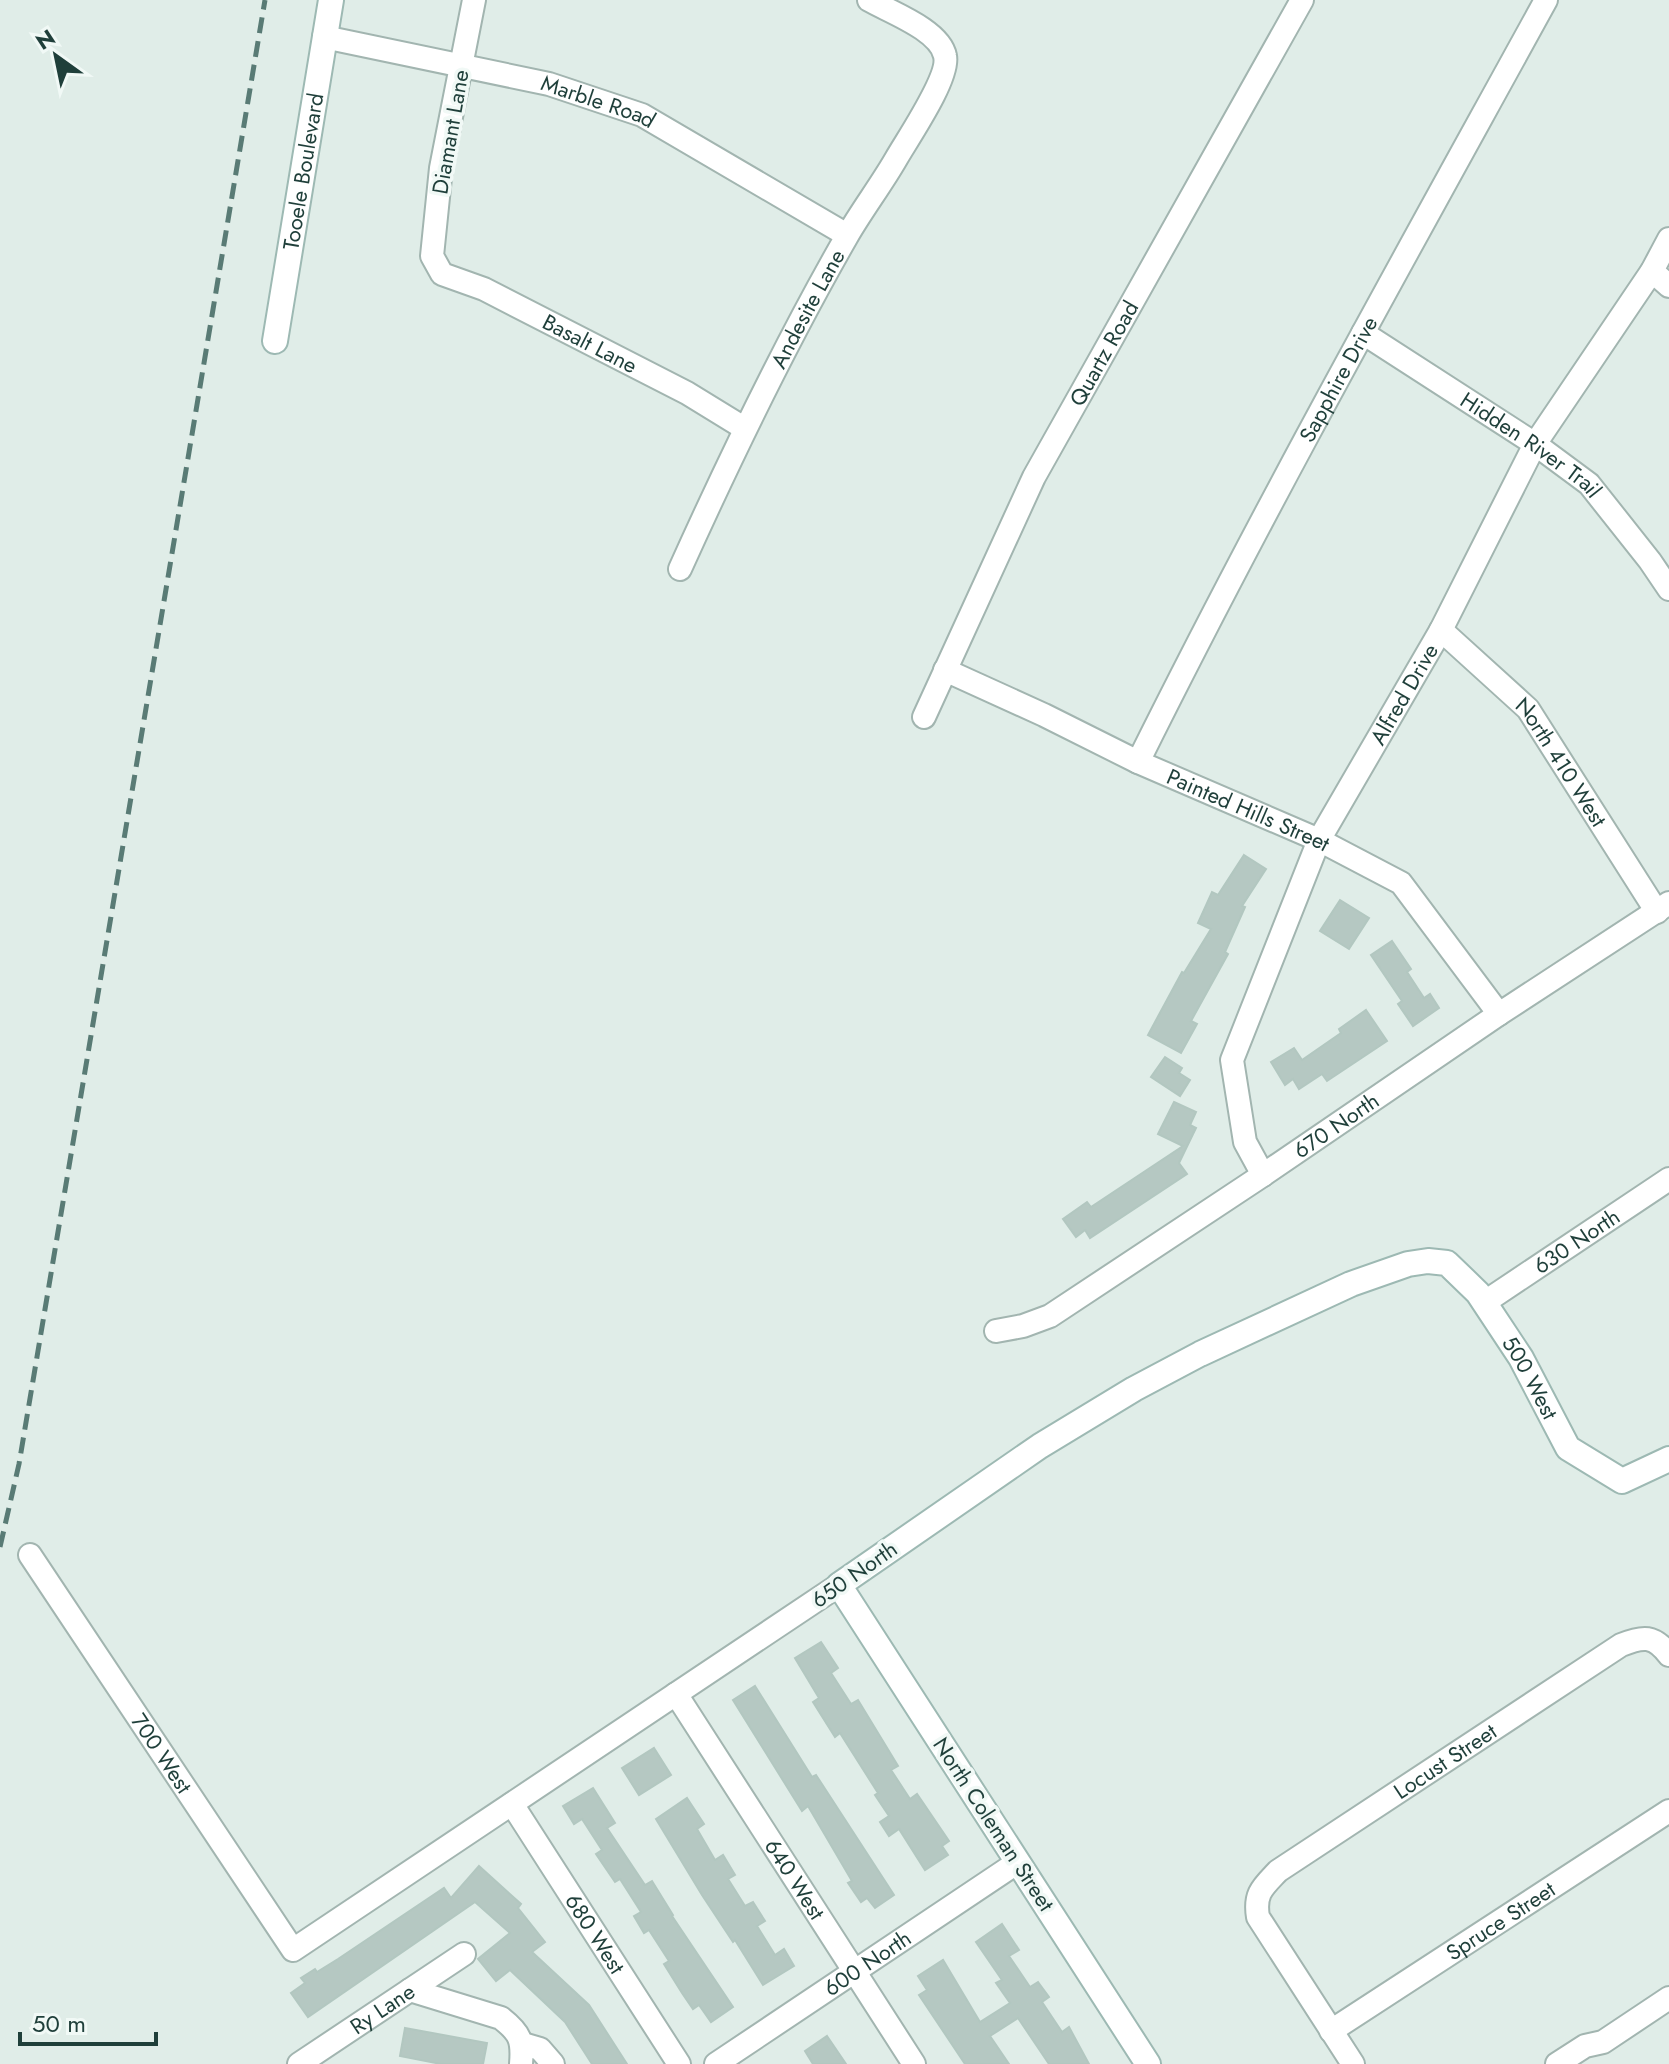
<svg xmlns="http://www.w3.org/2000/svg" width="1669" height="2064" viewBox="0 0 1669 2064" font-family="Jost,sans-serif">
  <rect width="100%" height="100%" fill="#e0ede8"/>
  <g fill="#b5c8c2" stroke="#b2c7c0" stroke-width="2">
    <polygon points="1244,855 1266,869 1242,906 1245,907 1225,952 1228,954 1191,1021 1197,1024 1181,1053 1148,1035 1182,972 1184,973 1211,929 1198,923 1212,892 1218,895"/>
    <polygon points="1340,900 1369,918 1349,949 1320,931"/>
    <polygon points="1392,941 1411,969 1407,972 1424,998 1430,994 1439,1008 1413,1026 1398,1004 1402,1001 1371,955"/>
    <polygon points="1366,1010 1387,1041 1327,1081 1322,1074 1299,1089 1293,1079 1285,1085 1271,1062 1294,1048 1302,1060 1341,1033 1339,1029"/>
    <polygon points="1165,1057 1182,1068 1179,1073 1190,1080 1180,1096 1151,1077"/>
    <polygon points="1174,1102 1196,1112 1190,1125 1196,1128 1179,1163 1187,1174 1090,1238 1085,1230 1076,1237 1063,1219 1087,1202 1091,1207 1183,1146 1158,1134"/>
    <polygon points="821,1642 838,1668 831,1673 851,1704 858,1700 898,1766 891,1770 910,1799 917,1794 949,1841 942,1846 948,1855 925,1870 899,1829 889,1836 880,1822 889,1816 875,1795 878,1793 840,1733 835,1737 813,1702 819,1698 795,1658"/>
    <polygon points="755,1686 812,1777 816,1775 894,1895 875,1908 867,1898 861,1902 848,1883 852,1881 808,1806 802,1811 733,1700"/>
    <polygon points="654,1748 671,1775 639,1795 622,1768"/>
    <polygon points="593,1788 615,1823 607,1828 645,1885 652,1881 673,1915 672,1916 733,2007 711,2022 699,2005 693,2009 682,1993 664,1964 669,1961 649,1930 644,1933 634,1916 641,1912 620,1879 615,1882 596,1854 602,1850 582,1819 574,1824 563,1806"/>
    <polygon points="687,1798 704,1824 697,1829 715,1860 723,1855 735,1875 728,1879 745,1906 753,1902 765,1921 757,1926 775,1955 784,1949 794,1966 763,1985 735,1940 733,1942 702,1895 656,1819"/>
    <polygon points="479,1866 521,1904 518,1908 545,1942 532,1952 589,2005 627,2064 592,2064 565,2022 510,1970 496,1981 478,1959 510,1933 475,1902 308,2017 291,1993 305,1983 301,1978 315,1969 317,1972 338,1959 444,1888 451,1898"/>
    <polygon points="1002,1924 1019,1950 1009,1956 1030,1987 1038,1982 1049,1997 1042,2002 1062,2032 1069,2027 1089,2064 1049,2064 1018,2018 990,2036 1009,2064 965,2064 919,1995 927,1990 918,1976 943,1960 980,2022 1010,2003 996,1983 1002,1980 976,1942"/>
    <polygon points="405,2028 487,2043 483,2064 441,2064 400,2056"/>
    <polygon points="827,2036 846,2064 813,2064 805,2051"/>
  </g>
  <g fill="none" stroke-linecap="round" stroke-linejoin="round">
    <g stroke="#a2b5b0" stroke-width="26">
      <g id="street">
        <path id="s1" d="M474,0L441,168L432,256L442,274L484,289L687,393L744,428"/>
        <path id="s2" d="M324,37L549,84L642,115L847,235"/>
        <polyline points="1652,271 1669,286"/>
        <path id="s3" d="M1363,333L1535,444L1589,484L1650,561L1669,589"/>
        <path id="s4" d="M680,569C731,456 785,344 847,236C862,210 881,185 896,159C908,138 950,77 945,56C940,30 890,12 869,0"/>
        <path id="s5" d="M1441,630L1528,709L1657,912"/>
        <path id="s6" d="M945,670L1044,715L1138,762L1319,840L1401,883L1499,1014"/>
        <path id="s7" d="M924,717L1034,477L1302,0"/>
        <path id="s8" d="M1138,762C1266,504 1407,253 1546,0"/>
        <path id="s9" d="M1263,1175L1245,1142L1232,1060L1319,840L1441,630L1535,444L1652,271L1669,239"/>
        <path id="s10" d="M1485,1302L1669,1179"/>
        <path id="s11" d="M996,1331L1023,1326L1050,1316L1263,1175L1499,1014L1669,903"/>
        <path id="s12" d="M30,1555L293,1950L839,1585"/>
        <path id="s13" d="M676,1694L914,2064"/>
        <path id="s14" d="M512,1804L679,2064"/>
        <path d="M410,1990L501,2018C520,2033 523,2040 521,2064"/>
        <path id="s15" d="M1331,2031L1669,1811"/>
        <polyline points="523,2044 540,2049 553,2064"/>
        <path id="s16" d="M299,2064L464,1954"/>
        <path id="s17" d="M716,2064L1018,1862"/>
        <path id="s18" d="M1353,2064L1258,1917C1254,1893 1263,1887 1278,1871L1621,1645C1643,1636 1654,1635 1669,1655"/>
        <polyline points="1557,2064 1585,2046 1603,2042 1669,1998"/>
      </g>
    </g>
    <g stroke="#9db9b3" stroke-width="28">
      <g id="secondary">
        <path id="s19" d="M275,341L331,0"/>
        <path id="s20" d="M1148,2064L839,1585L1040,1446L1134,1389L1200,1354L1351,1284L1408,1264L1428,1261L1447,1263L1478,1293L1521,1358L1568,1448L1622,1481L1669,1459"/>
      </g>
    </g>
    <use href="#street" stroke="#fff" stroke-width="22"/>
    <use href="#secondary" stroke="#fff" stroke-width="24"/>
    <polyline stroke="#597b75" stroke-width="5" stroke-dasharray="16 8" stroke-linecap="butt" points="0,1547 19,1464 265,0"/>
  </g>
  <g text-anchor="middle" stroke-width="7" stroke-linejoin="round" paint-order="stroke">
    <g font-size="22" fill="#1f3f3a" stroke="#f1f9f6">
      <text dy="8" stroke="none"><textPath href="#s2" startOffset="282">Marble Road</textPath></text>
      <text transform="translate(450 132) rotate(-80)" y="8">Diamant Lane</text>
      <text dy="8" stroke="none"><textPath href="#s19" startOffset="172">Tooele Boulevard</textPath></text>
      <text dy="8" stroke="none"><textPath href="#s4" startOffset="290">Andesite Lane</textPath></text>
      <text dy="8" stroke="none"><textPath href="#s1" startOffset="444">Basalt Lane</textPath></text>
      <text dy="8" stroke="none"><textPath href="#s7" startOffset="406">Quartz Road</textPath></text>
      <text dy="8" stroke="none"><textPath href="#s8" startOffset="432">Sapphire Drive</textPath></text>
      <text dy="8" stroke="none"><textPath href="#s3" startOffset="202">Hidden River Trail</textPath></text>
      <text dy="8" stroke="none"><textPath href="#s9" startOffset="526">Alfred Drive</textPath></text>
      <text dy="8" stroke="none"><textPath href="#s5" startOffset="180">North 410 West</textPath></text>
      <text dy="8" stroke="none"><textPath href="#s6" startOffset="334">Painted Hills Street</textPath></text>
      <text dy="8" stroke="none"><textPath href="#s11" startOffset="400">670 North</textPath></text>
      <text dy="8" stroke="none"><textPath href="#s10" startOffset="110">630 North</textPath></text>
      <text dy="8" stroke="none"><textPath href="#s20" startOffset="1408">500 West</textPath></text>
      <text transform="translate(854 1574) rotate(-35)" y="8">650 North</text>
      <text dy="8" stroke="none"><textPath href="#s12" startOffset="238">700 West</textPath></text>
      <text dy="8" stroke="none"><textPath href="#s18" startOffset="428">Locust Street</textPath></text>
      <text transform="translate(994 1824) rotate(57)" y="8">North Coleman Street</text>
      <text dy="8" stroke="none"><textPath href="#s13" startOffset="220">640 West</textPath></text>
      <text dy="8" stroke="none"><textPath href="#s15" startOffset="202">Spruce Street</textPath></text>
      <text dy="8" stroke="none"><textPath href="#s14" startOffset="154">680 West</textPath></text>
      <text dy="8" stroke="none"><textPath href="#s17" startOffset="182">600 North</textPath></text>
      <text dy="8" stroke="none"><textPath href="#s16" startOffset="100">Ry Lane</textPath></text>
    </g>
  </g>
  <g transform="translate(56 56) rotate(327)" stroke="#f1f9f6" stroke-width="6" paint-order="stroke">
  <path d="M0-6L14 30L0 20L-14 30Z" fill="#1f3f3a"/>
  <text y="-12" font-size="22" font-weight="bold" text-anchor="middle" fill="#1f3f3a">N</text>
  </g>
  <path d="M20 2032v12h136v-12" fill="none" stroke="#1f3f3a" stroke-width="4"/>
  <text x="32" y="2032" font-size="24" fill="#1f3f3a" stroke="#f1f9f6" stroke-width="6" paint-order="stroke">50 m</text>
</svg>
